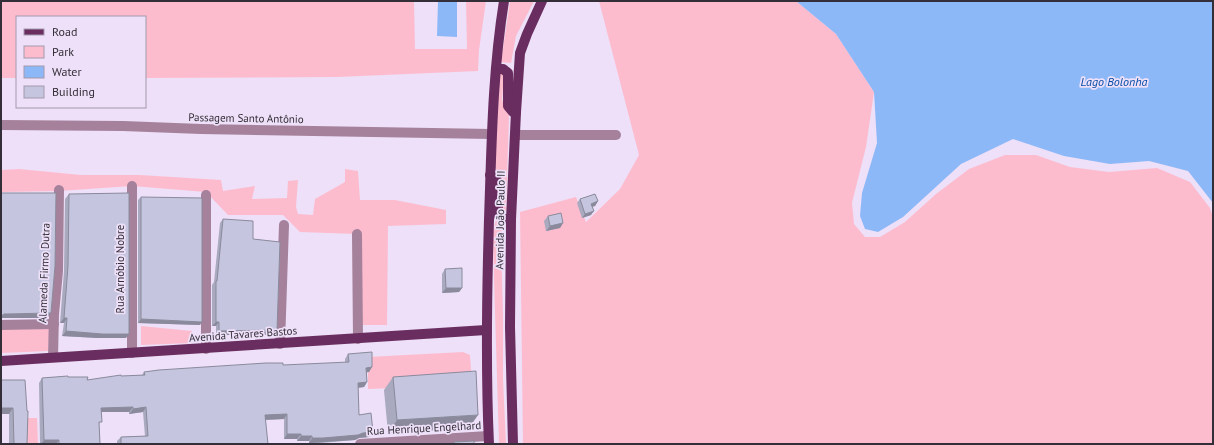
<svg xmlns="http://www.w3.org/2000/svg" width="1214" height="445" viewBox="0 0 1214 445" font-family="'PT Sans',sans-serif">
  <rect width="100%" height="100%" fill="#ede0f8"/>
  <g fill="#fdbcce">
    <polygon points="1,1 414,1 415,49 467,49 466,1 486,1 479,50 478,71 337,77 145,78 145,17 17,17 17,78 1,78"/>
    <polygon points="510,1 534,1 516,36 511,63 501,62"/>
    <polygon points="599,1 796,1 836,34 874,92 866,147 852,203 854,224 865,237 880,237 905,222 936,194 969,169 1005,155 1036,155 1070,167 1109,172 1157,168 1190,182 1210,208 1213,217 1213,444 523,444 520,212 576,197 586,222 620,189 639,155"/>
    <polygon points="499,72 504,75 502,100 509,115 506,212 501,211 501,177 494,166"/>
    <polygon points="19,169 81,175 140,175 221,180 223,191 255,186 252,199 287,198 288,181 298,180 296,207 298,214 313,215 315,199 345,182 345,169 358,171 360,200 395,200 446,210 446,224 388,226 387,325 358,325 357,234 300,232 283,215 228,215 206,192 132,186 59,191 1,192 1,170"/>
    <polygon points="497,216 502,222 501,240 503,315 503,379 506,444 499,443 494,279 493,231"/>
    <polygon points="141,326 192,331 192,343 141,345"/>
    <polygon points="1,327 50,328 48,351 1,353"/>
    <polygon points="463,352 470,355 472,385 368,389 368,357"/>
    <polygon points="26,418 37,418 38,444 26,444"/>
  </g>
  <g fill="#8db8f8">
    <polygon points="438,1 457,1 457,37 437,36"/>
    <polygon points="796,1 1213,1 1213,203 1188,171 1149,161 1110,164 1064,156 1013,139 961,164 903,217 878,232 865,229 860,216 862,193 877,143 874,92 836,34"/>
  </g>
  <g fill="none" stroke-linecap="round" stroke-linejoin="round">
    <g stroke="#a5819c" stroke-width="10">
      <polyline points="1,125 123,126 201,129 491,134"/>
      <polyline points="515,135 616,135"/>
      <polyline points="206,195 206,349"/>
      <polyline points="357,234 358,339"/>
      <polyline points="1,325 54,324"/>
      <polyline points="280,344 284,225"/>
      <polyline points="132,353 132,186"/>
      <polyline points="53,357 54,314 58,271 59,190"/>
      <polyline points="360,444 488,436"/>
    </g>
    <g stroke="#6a2d5f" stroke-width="10">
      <polyline points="496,69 503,69 508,73 508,106 513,112 516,112"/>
      <polyline points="490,175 496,179 498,182 498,215 503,219 511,219"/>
      <polyline points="1,361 486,330"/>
      <path d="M489,444C485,359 487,274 490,189C492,126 494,63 504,1"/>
      <polyline points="513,444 510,327 511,219 516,112 520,53 527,34 542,1"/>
    </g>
  </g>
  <g fill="#a9a9c0">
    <polygon points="69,194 126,338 98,338 62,336 64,323 60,323 64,271 65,199"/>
    <polygon points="141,197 200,325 138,323 138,200"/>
    <polygon points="580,199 598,201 595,206 592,207 591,215 582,218 577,203"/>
    <polygon points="548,216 563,223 560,228 546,231 544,221"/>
    <polygon points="223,219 253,239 274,335 216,335 216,326 212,326 212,285 214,282 220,223"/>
    <polygon points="445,269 462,288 459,292 442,293 442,274"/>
    <polygon points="348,354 372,367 369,372 367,372 367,382 364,387 358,388 359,415 369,437 359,438 355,440 320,443 309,443 309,441 297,441 297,439 284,439 284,419 265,420 268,444 117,444 117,441 121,437 145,436 143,412 129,414 129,412 101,412 99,426 100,444 40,444 39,383 42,378 68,377 87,380 142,375 144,372 345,363 345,359"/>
    <polygon points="393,377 469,428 388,433 384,390"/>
    <polygon points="1,380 27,444 9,444 9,414"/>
  </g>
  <g fill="#8a8a9c">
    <polygon points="598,201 595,206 588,208 591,204"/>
    <polygon points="594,211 591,215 582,218 585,214"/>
    <polygon points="563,223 560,228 546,231 550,226"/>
    <polygon points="446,288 462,288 459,292 442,293"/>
    <polygon points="51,313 47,318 1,318 1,316 4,314"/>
    <polygon points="64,318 67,318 64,323 60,323"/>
    <polygon points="141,319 202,322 200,325 138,323"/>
    <polygon points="216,322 219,322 216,326 212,326"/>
    <polygon points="277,330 274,335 216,335 219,331"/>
    <polygon points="66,331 129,334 126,338 98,338 62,336"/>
    <polygon points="372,367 369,372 363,373 366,368"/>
    <polygon points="367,382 364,387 355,388 358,383"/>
    <polygon points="133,407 129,412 97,412 101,408"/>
    <polygon points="146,407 143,412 129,414 133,409"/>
    <polygon points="1,408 13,408 9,414 1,414"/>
    <polygon points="287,414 284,419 262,420 265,415"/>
    <polygon points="478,415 469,428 388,433 397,420"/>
    <polygon points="373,432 369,437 359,438 355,440 309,443 312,438"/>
    <polygon points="287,434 301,434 297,439 284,439"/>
    <polygon points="301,436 312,436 309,441 297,441"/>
    <polygon points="44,440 59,440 56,444 41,444"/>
  </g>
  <g fill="#c5c5df" stroke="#8a8a9c">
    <polygon points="1,193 56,193 55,266 51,313 4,314 1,316"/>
    <polygon points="129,193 129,334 102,334 66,331 67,318 64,318 68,266 69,194"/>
    <polygon points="595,194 598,201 591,204 594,211 585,214 580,199"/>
    <polygon points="141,197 202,198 202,322 141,319"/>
    <polygon points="561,213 563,223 550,226 548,216"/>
    <polygon points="223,219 253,221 253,239 280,242 277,330 219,331 219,322 216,322 216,281 217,281"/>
    <polygon points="462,268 462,288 446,288 445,269"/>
    <polygon points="372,352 372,367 366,368 367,382 358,383 359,415 371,413 373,432 363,433 358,435 323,438 312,438 312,436 301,436 301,434 287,434 287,414 265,415 268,444 121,444 121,437 148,436 146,407 133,409 133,407 101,408 102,422 99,422 100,444 59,444 59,440 44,440 42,378 68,376 68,377 88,377 87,380 121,375 121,376 145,375 144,372 159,370 266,363 283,363 283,365 349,362 348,354"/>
    <polygon points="476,371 478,415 397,420 393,377"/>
    <polygon points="1,380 25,380 27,411 28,411 27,444 14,444 13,408 1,408"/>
    <polygon points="474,441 474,444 454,444 454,442"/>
  </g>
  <g text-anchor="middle" stroke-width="3.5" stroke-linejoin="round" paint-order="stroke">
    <g font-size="11" fill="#332e37" stroke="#ede0f8">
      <text transform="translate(246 118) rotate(1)" y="4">Passagem Santo Antônio</text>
      <text transform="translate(500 220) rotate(-89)" y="4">Avenida João Paulo II</text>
      <text transform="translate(120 269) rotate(-90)" y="4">Rua Arnóbio Nobre</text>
      <text transform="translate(44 273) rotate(-88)" y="4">Alameda Firmo Dutra</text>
      <text transform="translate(243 334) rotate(-4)" y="4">Avenida Tavares Bastos</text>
      <text transform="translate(424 428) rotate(-3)" y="4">Rua Henrique Engelhard</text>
    </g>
    <g font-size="12" font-style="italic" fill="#044ba6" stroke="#ede0f8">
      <text x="1114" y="86">Lago Bolonha</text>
    </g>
  </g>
  <rect width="1214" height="445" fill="none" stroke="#332e37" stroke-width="4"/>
  <rect x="16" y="16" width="130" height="92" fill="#ede0f8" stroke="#a399ab"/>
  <rect x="24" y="29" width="20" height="6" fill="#6a2d5f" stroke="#a399ab"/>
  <text x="52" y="36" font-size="12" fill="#332e37">Road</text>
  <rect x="24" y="46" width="20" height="12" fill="#fdbcce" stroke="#a399ab"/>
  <text x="52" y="56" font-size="12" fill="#332e37">Park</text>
  <rect x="24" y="66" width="20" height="12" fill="#8db8f8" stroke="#a399ab"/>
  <text x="52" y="76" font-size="12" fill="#332e37">Water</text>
  <rect x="24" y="86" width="20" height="12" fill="#c5c5df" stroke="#a399ab"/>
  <text x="52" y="96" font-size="12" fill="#332e37">Building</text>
</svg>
